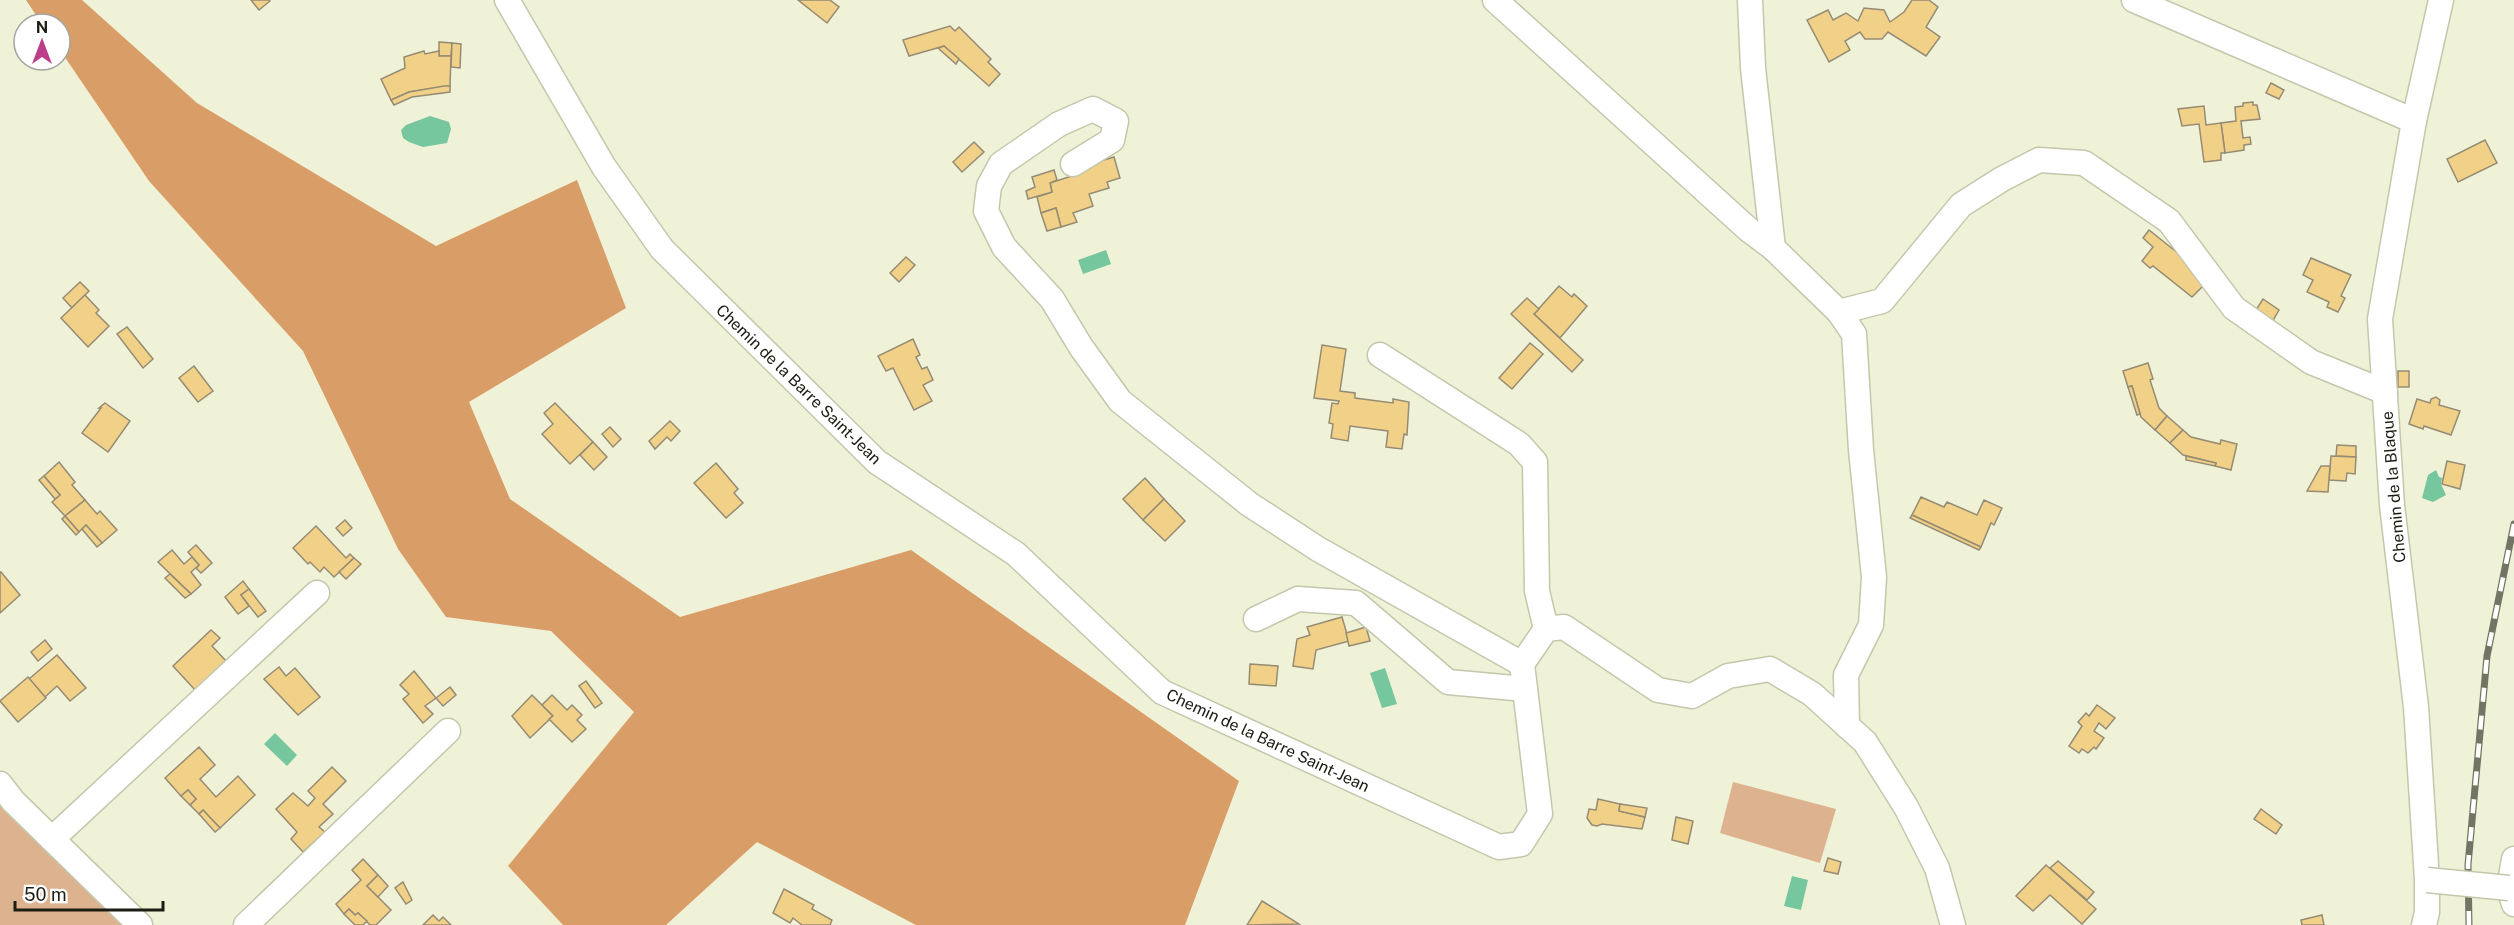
<svg xmlns="http://www.w3.org/2000/svg" width="2514" height="925" viewBox="0 0 2514 925" font-family="'Public Sans',sans-serif">
  <rect width="100%" height="100%" fill="#eff2d7"/>
  <g fill="#ddb38f">
    <polygon points="1733,782 1836,809 1820,863 1720,833"/>
    <polygon points="0,797 129,925 0,925"/>
  </g>
  <polygon fill="#d99d68" points="26,0 82,0 197,103 436,246 577,180 626,308 469,402 510,499 680,617 911,550 1239,781 1185,925 916,925 757,842 666,925 563,925 508,866 634,712 551,631 446,617 398,549 303,351 149,181 60,50 60,24 42,24"/>
  <g fill="#76c69e">
    <polygon points="430,116 449,122 451,129 447,143 423,147 409,142 403,138 401,130 406,125"/>
    <polygon points="1106,250 1111,264 1083,274 1078,260"/>
    <polygon points="2436,470 2439,477 2442,478 2441,484 2446,495 2433,502 2422,498 2428,475"/>
    <polygon points="1385,668 1397,704 1382,708 1370,673"/>
    <polygon points="275,733 297,755 287,766 264,744"/>
    <polygon points="1792,876 1808,880 1801,910 1784,906"/>
  </g>
  <g fill="#f1d187" stroke="#968b74" stroke-width="1.5">
    <polygon points="251,0 269,0 270,1 259,10"/>
    <polygon points="798,0 830,0 839,7 827,23"/>
    <polygon points="1912,0 1929,0 1938,7 1926,27 1940,37 1926,56 1888,32 1882,39 1865,39 1860,32 1845,41 1850,50 1829,62 1807,20 1828,10 1833,20 1846,13 1858,21 1864,8 1884,10 1890,22 1904,12"/>
    <polygon points="950,26 955,31 959,27 991,59 988,62 1000,74 989,86 944,46 909,56 903,40"/>
    <polygon points="439,42 452,43 451,56 439,56"/>
    <polygon points="452,43 461,44 460,68 451,67"/>
    <polygon points="944,46 959,59 956,64 938,48"/>
    <polygon points="424,51 425,54 439,51 439,56 451,56 450,86 409,92 391,100 381,79 405,68 404,57"/>
    <polygon points="2271,83 2284,90 2279,99 2266,93"/>
    <polygon points="444,86 450,86 450,92 412,97 394,105 391,100 409,92"/>
    <polygon points="2253,102 2253,105 2257,105 2260,119 2241,121 2243,138 2250,137 2251,144 2244,145 2244,150 2225,153 2221,123 2236,121 2235,107 2243,106 2243,103"/>
    <polygon points="2204,106 2206,125 2221,123 2225,153 2221,153 2221,160 2204,162 2199,124 2182,126 2178,109"/>
    <polygon points="2485,140 2497,163 2458,182 2447,159"/>
    <polygon points="974,142 984,152 962,172 953,162"/>
    <polygon points="1114,157 1120,178 1107,182 1109,188 1089,194 1093,206 1073,213 1077,222 1061,227 1056,208 1041,213 1037,197 1052,192 1050,183 1081,173 1080,167"/>
    <polygon points="1054,170 1057,180 1050,183 1052,192 1028,199 1026,191 1035,187 1032,177"/>
    <polygon points="1056,208 1061,227 1047,231 1041,213"/>
    <polygon points="2149,230 2179,254 2203,286 2192,297 2153,266 2150,268 2142,261 2153,247 2143,238"/>
    <polygon points="906,257 915,265 899,282 890,273"/>
    <polygon points="2311,258 2351,275 2341,296 2345,298 2338,312 2327,307 2329,302 2307,292 2313,280 2303,275"/>
    <polygon points="80,282 89,291 72,308 63,298"/>
    <polygon points="1559,286 1572,297 1574,294 1587,306 1560,338 1534,314"/>
    <polygon points="85,295 99,310 96,313 109,326 88,347 61,318"/>
    <polygon points="1527,298 1539,309 1534,314 1583,360 1572,372 1511,314"/>
    <polygon points="2263,299 2279,310 2271,324 2254,313"/>
    <polygon points="127,327 153,359 143,368 117,334"/>
    <polygon points="913,339 920,355 916,357 922,369 927,367 933,380 923,385 932,401 914,410 893,368 886,371 878,356"/>
    <polygon points="1530,343 1543,354 1512,389 1499,378"/>
    <polygon points="1322,345 1346,349 1340,391 1355,393 1355,398 1393,403 1393,399 1409,402 1407,435 1404,434 1402,449 1386,447 1388,431 1350,426 1348,441 1331,438 1333,424 1329,423 1332,403 1338,404 1339,401 1314,398"/>
    <polygon points="2148,363 2153,379 2150,380 2159,408 2167,416 2155,430 2141,417 2132,386 2128,387 2123,371"/>
    <polygon points="194,366 213,391 198,402 179,378"/>
    <rect x="2398" y="371" width="11" height="16"/>
    <polygon points="2132,386 2140,414 2137,415 2128,387"/>
    <polygon points="2436,397 2440,400 2439,405 2460,411 2451,435 2424,426 2423,429 2409,424 2417,399 2430,403 2431,399"/>
    <polygon points="105,403 130,421 108,452 82,433 101,408 99,408"/>
    <polygon points="555,403 593,442 570,464 542,434 553,424 544,413"/>
    <polygon points="2167,416 2183,430 2170,443 2155,430"/>
    <polygon points="670,421 680,431 671,441 667,437 655,449 649,441"/>
    <polygon points="610,427 621,439 613,447 602,434"/>
    <polygon points="2183,430 2191,437 2220,444 2221,440 2237,444 2231,470 2215,466 2216,463 2183,455 2170,443"/>
    <polygon points="593,442 607,457 594,470 580,455"/>
    <polygon points="2337,445 2356,446 2356,457 2336,456"/>
    <polygon points="2186,456 2216,463 2215,466 2186,460"/>
    <polygon points="2331,456 2356,457 2355,474 2347,473 2346,481 2329,480"/>
    <polygon points="2447,461 2465,465 2460,489 2442,484"/>
    <polygon points="59,462 75,482 72,485 85,500 65,516 52,502 60,495 44,476"/>
    <polygon points="716,463 738,489 734,493 743,503 726,518 694,483"/>
    <polygon points="2321,466 2330,466 2328,492 2307,491"/>
    <polygon points="44,476 60,495 55,499 39,480"/>
    <polygon points="1145,478 1164,499 1143,520 1123,499"/>
    <polygon points="1921,497 1944,507 1947,502 1977,515 1984,500 2002,508 1994,525 1991,523 1981,547 1912,515"/>
    <polygon points="1164,499 1185,521 1165,541 1143,520"/>
    <polygon points="85,500 97,514 100,511 117,530 102,543 86,525 79,532 65,516"/>
    <polygon points="1912,515 1981,547 1979,550 1910,518"/>
    <polygon points="65,516 79,532 76,535 62,519"/>
    <polygon points="345,520 352,528 343,536 336,528"/>
    <polygon points="86,525 102,543 97,547 82,529"/>
    <polygon points="316,526 346,558 350,554 354,558 334,577 324,567 320,572 310,562 308,564 293,548"/>
    <polygon points="196,545 212,563 201,573 196,568 199,565 188,552"/>
    <polygon points="172,550 184,564 192,557 199,565 191,572 201,585 191,594 158,562"/>
    <polygon points="354,558 361,564 346,579 339,572"/>
    <polygon points="1,572 20,595 0,613 0,572"/>
    <polygon points="170,574 191,594 185,598 165,578"/>
    <polygon points="243,581 249,589 241,595 249,606 238,614 225,597"/>
    <polygon points="249,589 266,611 258,617 241,595"/>
    <polygon points="1342,617 1349,641 1316,650 1313,669 1293,666 1297,639 1310,635 1307,627"/>
    <polygon points="1366,627 1370,641 1349,646 1346,633"/>
    <polygon points="211,630 220,638 212,646 227,662 196,691 173,666"/>
    <polygon points="45,640 52,649 38,661 31,652"/>
    <polygon points="57,655 86,688 70,701 57,686 45,697 29,679"/>
    <polygon points="1250,664 1278,666 1276,686 1249,684"/>
    <polygon points="279,667 286,676 295,668 320,697 298,715 264,679"/>
    <polygon points="414,671 436,698 425,706 433,714 423,723 403,699 409,694 400,685"/>
    <polygon points="28,677 46,698 18,722 0,701"/>
    <polygon points="586,681 602,703 595,708 579,686"/>
    <polygon points="450,687 456,695 443,706 436,698"/>
    <polygon points="532,695 553,716 530,738 512,716"/>
    <polygon points="552,695 567,710 572,705 582,715 577,720 586,729 572,742 549,719 553,716 542,705"/>
    <polygon points="2097,705 2115,718 2106,729 2099,723 2094,731 2104,738 2096,749 2094,747 2088,753 2082,749 2079,753 2069,746 2082,726 2078,722 2086,713 2089,716"/>
    <polygon points="199,747 215,765 200,779 216,797 238,776 255,795 220,828 203,810 199,814 190,805 196,799 188,790 181,796 165,778"/>
    <polygon points="332,767 346,781 323,804 333,814 319,827 325,832 303,852 291,839 297,832 276,809 293,793 308,806 315,798 308,791"/>
    <polygon points="188,790 196,799 190,805 181,796"/>
    <polygon points="1598,799 1620,804 1619,811 1645,817 1642,829 1602,824 1597,826 1592,825 1587,818 1589,809 1596,810"/>
    <polygon points="1620,804 1647,808 1645,817 1619,811"/>
    <polygon points="2261,809 2282,825 2276,834 2254,819"/>
    <polygon points="203,810 220,828 215,832 199,814"/>
    <polygon points="1676,817 1693,821 1688,844 1672,840"/>
    <polygon points="1828,858 1841,862 1838,874 1824,871"/>
    <polygon points="363,859 378,875 367,886 391,910 376,925 370,925 358,913 355,915 349,909 344,914 336,904 361,880 352,870"/>
    <polygon points="2058,861 2094,892 2087,900 2050,868"/>
    <polygon points="2046,865 2096,909 2082,924 2050,895 2033,911 2016,896"/>
    <polygon points="378,875 388,886 378,897 367,886"/>
    <polygon points="403,882 412,900 406,904 395,888"/>
    <polygon points="784,889 814,905 812,909 832,920 830,925 802,925 793,918 790,923 773,913"/>
    <polygon points="1262,901 1299,924 1247,925"/>
    <polygon points="349,909 355,915 358,913 367,921 363,925 355,925 344,914"/>
    <polygon points="433,915 439,921 443,917 451,925 423,925"/>
    <polygon points="2322,915 2324,925 2302,925 2301,920"/>
  </g>
  <g fill="none" stroke-linecap="round" stroke-linejoin="round">
    <g stroke="#c4c7ac" stroke-width="27">
      <g id="minor">
        <polyline points="507,0 604,167 662,249 877,462 1016,554 1162,692 1499,847 1521,844 1540,814 1522,664 1546,629 1564,627 1658,690 1692,696 1728,676 1770,669 1812,694 1865,742 1906,807 1937,868 1953,925"/>
        <polyline points="1495,0 1749,230 1773,248 1839,312 1882,301 1961,205 2002,179 2039,160 2084,163 2169,221 2234,308 2311,362 2385,392"/>
        <polyline points="1750,0 1753,68 1773,248"/>
        <polyline points="2134,0 2414,121"/>
        <polyline points="1073,164 1112,140 1116,121 1093,109 1059,124 1001,164 989,186 986,211 1004,247 1052,299 1081,347 1120,401 1249,504 1318,549 1522,664"/>
        <polyline points="1839,312 1854,334 1861,450 1874,577 1871,625 1846,675 1847,726"/>
        <polyline points="1380,355 1519,444 1535,462 1537,591 1546,629"/>
        <polyline points="1256,619 1298,599 1356,603 1448,682 1525,689"/>
        <polyline points="0,784 13,801 140,925"/>
        <polyline points="52,839 317,593"/>
        <polyline points="2514,859 2509,888 2514,904"/>
        <polyline points="246,925 448,731"/>
        <polyline points="2424,925 2427,912 2427,880 2416,707 2392,505 2380,319 2414,121 2441,0"/>
      </g>
    </g>
    <use href="#minor" stroke="#fff" stroke-width="24"/>
    <g stroke="#737564" stroke-width="7">
      <polyline id="rail" points="2469,925 2468,865 2487,656 2514,524"/>
    </g>
    <use href="#rail" stroke="#fff" stroke-width="4.5" stroke-dasharray="14" stroke-linecap="butt"/>
    <g stroke="#c4c7ac" stroke-width="27" stroke-linecap="butt">
      <polyline id="minor-bridge" points="2427,880 2509,888"/>
    </g>
    <use href="#minor-bridge" stroke="#fff" stroke-width="24"/>
  </g>
  <g text-anchor="middle" stroke-width="4.5" stroke-linejoin="round" paint-order="stroke">
    <g font-size="16" fill="#1c1d13" stroke="#fff">
      <text transform="translate(799 384) rotate(44)" y="6">Chemin de la Barre Saint-Jean</text>
      <text transform="translate(2393 487) rotate(-95)" y="6">Chemin de la Blaque</text>
      <text transform="translate(1268 740) rotate(25)" y="6">Chemin de la Barre Saint-Jean</text>
    </g>
  </g>
  <g transform="translate(42 42)"><circle r="28" fill="#ffffff" stroke="#a4a5a1" stroke-width="1.5"/>
  <path d="M0-4.5L10 22L0 15L-10 22Z" fill="#bc3d88"/>
  <text y="-9" font-size="16" font-weight="bold" text-anchor="middle" fill="#1c1d13">N</text>
  </g>
  <path d="M15 901v9h148v-9" fill="none" stroke="#1c1d13" stroke-width="3"/>
  <text x="24" y="901" font-size="18" fill="#1c1d13" stroke="#ffffff" stroke-width="4.5" paint-order="stroke">50 m</text>
</svg>
